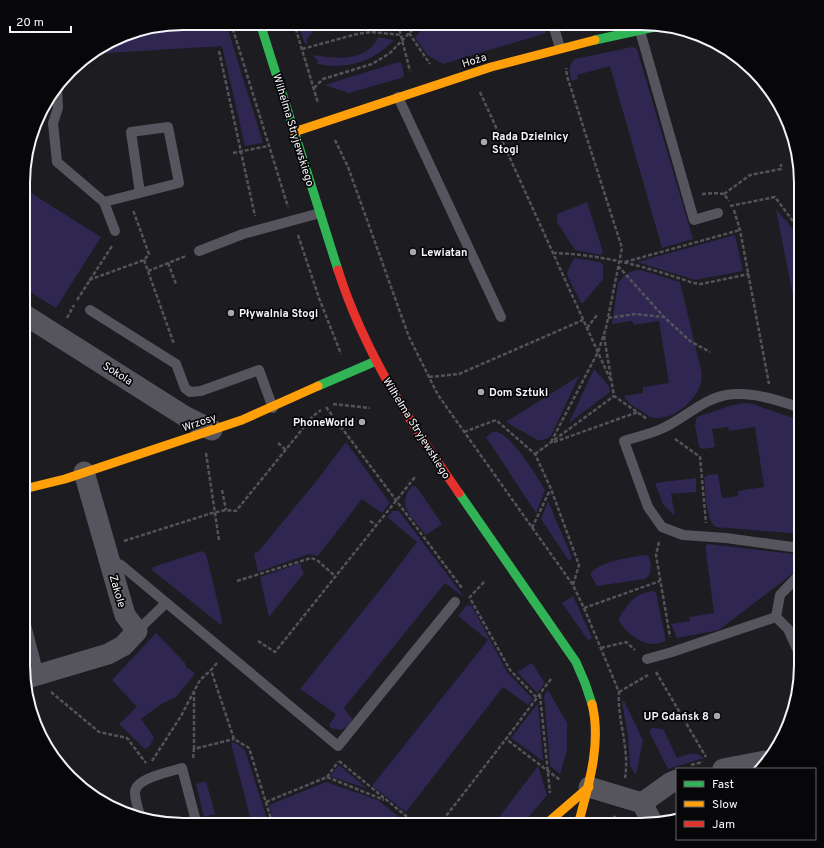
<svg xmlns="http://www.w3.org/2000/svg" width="824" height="848" viewBox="0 0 824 848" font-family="Overpass,sans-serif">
  <rect width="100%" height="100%" fill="#1d1c21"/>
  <g fill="#2f2652">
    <polygon points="183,23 226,23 263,143 245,146 222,46 107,53 107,46 131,32"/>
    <polygon points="313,23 320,23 306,40 308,43 305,44 300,30 303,31 305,26"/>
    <polygon points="427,24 545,24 546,33 443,64 427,55 415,37"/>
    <path d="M378,37L394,40C374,62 346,70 317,64L318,61L313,56V55C334,59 368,62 378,37Z"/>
    <path d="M632,47L637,49L693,239L662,248L610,66L577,75L578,79L572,81C569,73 568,65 575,59Z"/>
    <polygon points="399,62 402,64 404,76 401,78 349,93 325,85"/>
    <polygon points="26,190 101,237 56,308 25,289"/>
    <polygon points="587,202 603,252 601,255 575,250 557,222 557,214"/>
    <polygon points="776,209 793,229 801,228 801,337"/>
    <polygon points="735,235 743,271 695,280 637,262"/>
    <polygon points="574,258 600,262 603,265 603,279 584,302 581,303 568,277 567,273"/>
    <path d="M641,270L680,282L701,370C702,375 702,380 700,386C694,403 669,423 650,417C647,415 643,412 640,410C632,406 628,403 624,396L643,393V387L669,383L659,321L634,325L632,321L612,324L618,283C624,275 631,269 641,270Z"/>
    <polygon points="594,369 609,386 610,392 569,423"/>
    <path d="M579,376L551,436C546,439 543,441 538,440L506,422Z"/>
    <path d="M744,403L753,404L801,421V534L716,527C705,521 706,490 704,478L708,475L718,474L722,498L738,496V491L764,487L755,427L729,431L728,427L712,429L715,447L703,449L699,447L695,425L697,417L729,406Z"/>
    <path d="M493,432C509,429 537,477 545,490L536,513L486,437Z"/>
    <polygon points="346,442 390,503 382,513 362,499 318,556 309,554 258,572 254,553 258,552 318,479"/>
    <polygon points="696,478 696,492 671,494 675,516 663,504 655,483"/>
    <path d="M412,486H416L442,524L426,535C413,517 395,507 412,486Z"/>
    <polygon points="548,501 572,558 569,561 541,519"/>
    <polygon points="393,511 399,511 465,598 445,583 344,708 352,719 351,724 341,730 331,728 329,725 336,714 300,689 388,580 417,542 387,517"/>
    <polygon points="708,544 793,554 797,556 800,566 796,571 719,630 677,638 671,624 690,621 689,617 714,613 706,553 706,545"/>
    <polygon points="202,551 206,554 222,620 221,625 152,570 153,567"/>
    <path d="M645,555L648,556C652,563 653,574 645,579L597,586L590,574C603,560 627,558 645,555Z"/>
    <polygon points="301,563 301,568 304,573 269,617 260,577"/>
    <path d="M653,591L656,593L666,641C662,642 657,644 653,644C640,644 625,631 619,621V618C630,602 633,594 653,591Z"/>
    <polygon points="573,596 592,638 588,640 562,603"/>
    <polygon points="467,605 472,606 507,672 533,699 528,705 503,687 406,812 372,786 488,640 458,616"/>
    <polygon points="156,633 185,663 186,667 194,672 194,675 176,697 161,704 141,719 154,737 150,746 145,749 119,724 137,707 112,680"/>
    <polygon points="532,663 545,683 537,693 517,672"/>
    <polygon points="548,690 567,723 567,750 560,774 550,766 544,696"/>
    <polygon points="624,701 643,740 636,775 630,766 628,736 622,702"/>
    <polygon points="538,703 543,761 511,738"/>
    <path d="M653,728L663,729L677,758C687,754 694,750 704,758L668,769L650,733V729Z"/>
    <polygon points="234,742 245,750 269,825 252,825 231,743"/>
    <polygon points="339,765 368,789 330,776"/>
    <polygon points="538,766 547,795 522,825 493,825"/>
    <polygon points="206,781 215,814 204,817 196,784"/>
    <polygon points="326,782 378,800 409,825 275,825 269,805"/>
  </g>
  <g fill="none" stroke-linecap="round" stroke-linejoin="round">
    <g stroke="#54535a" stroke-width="2.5" stroke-dasharray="4 2" stroke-linecap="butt">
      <polyline points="231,23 288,207"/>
      <polyline points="294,23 318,103"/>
      <polyline points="398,24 410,71"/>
      <polyline points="409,33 430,64"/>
      <polyline points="302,49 357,34 372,32 401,35"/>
      <polyline points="219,51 255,216"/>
      <polyline points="314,88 323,79 372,64 390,53 418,24"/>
      <polyline points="480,92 611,381"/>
      <path d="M335,140L348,167L409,337L438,395L573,585L584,608L619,692C617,720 630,748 625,778"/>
      <polyline points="233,153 268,146"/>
      <polyline points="702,194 716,193 724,194 729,201"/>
      <polyline points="724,194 750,175 781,169 781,164"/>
      <polyline points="730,206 775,197 795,224 801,223"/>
      <polyline points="734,210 740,230 769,384"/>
      <polyline points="795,224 801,233"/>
      <polyline points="298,235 319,298 341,354"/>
      <path d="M553,253C600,254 648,267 693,283L701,284L749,274"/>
      <polyline points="144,260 174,344"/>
      <polyline points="625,262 740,230"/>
      <polyline points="168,263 176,284"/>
      <polyline points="618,266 664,317 690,341 710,352"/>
      <polyline points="148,271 186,256"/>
      <polyline points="89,280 144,260 149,254 133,210"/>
      <polyline points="77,300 112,246"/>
      <polyline points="67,318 74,305"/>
      <polyline points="608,318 635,314 663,317"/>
      <polyline points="587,328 597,315"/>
      <polyline points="604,336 614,396 647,419"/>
      <polyline points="429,377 459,374 583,320"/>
      <polyline points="333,404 370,408"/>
      <polyline points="326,407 462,588"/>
      <polyline points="464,432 496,420 535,454 551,489 579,565 573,585"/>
      <polyline points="675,439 700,457 706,523"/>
      <polyline points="551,442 598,352 606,328 622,248 567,76 566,68"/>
      <polyline points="554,442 638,412"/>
      <polyline points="278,443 286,450"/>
      <polyline points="206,453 219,540"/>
      <polyline points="535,454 614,396"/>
      <polyline points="222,490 226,510"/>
      <polyline points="370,521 376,525"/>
      <polyline points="532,528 550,490"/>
      <polyline points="124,541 212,513 226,510 236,511 313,416 321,410"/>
      <polyline points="659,542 656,555 670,637"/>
      <polyline points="237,581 311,558 317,560 335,576"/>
      <polyline points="24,587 28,603"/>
      <polyline points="469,598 485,581"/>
      <polyline points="471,600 510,670 537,698"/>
      <polyline points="584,608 660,581"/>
      <polyline points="258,641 275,652 415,477"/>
      <polyline points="601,648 626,642 635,650"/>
      <polyline points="217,663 211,670 234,739 249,748 273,825"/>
      <polyline points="656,672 706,757"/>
      <polyline points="551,679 506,739 560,780"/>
      <polyline points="51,692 99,732 127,738 146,763"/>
      <polyline points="619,692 648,675"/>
      <polyline points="540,695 550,793"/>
      <polyline points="194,749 194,692"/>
      <polyline points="193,758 194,749 234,739"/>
      <polyline points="152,761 181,716 200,680 211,670"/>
      <polyline points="339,761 417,825"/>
      <polyline points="691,765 703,762"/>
      <polyline points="327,777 384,800"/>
      <polyline points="266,802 327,777 338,762"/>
      <polyline points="439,825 506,739"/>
      <polyline points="611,825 615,815"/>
    </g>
    <g stroke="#56555e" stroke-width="10">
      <polyline points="553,24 560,48"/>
      <polyline points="640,31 694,220 718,213"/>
      <polyline points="57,88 58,108 53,123 57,162 104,202 115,231"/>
      <polyline points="398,97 501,317"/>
      <polyline points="104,202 179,183 168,127 131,132 140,193"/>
      <polyline points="199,251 243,234 320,213"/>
      <polyline points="90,310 176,364 185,388 190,392 201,391 259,370 273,408"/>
      <path d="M801,408C778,400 750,391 726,395C701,400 684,419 661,429C650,434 636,437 624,441L648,507L662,527L683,535L726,538L792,547L801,545"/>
      <polyline points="110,560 121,565 338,746 455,602"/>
      <polyline points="24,617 39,675"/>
      <polyline points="776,617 780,595 801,573"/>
      <polyline points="137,631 166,603"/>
      <polyline points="647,659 672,652 776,617 788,629 801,658"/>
      <path d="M140,815C138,808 135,800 135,793C134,778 170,772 182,768L197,825"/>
    </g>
    <g stroke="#56555e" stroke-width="21">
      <polyline points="25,315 186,417 212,430"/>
      <polyline points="24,679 108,654 123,646 137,631 125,615 84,472"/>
      <polyline points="723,769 765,761"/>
      <polyline points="589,787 642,803 653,824"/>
      <polyline points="642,803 670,783 677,780"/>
    </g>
    <g stroke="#30b455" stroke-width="9">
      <polyline points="260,23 338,270"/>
      <polyline points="595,40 664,25"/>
      <polyline points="318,386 376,361"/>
      <polyline points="459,493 576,662 585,683 592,704"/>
    </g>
    <g stroke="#ff9f0a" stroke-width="9">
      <polyline points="294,132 491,67 595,40"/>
      <polyline points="24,489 65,479 242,420 318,386"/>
      <polyline points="545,825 589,787"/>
      <path d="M578,825C588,787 602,744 592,704"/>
    </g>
    <path stroke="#e5322d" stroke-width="9" d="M338,270C364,352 411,424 459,493"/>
  </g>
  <g fill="#a9a8ad" stroke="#070709" stroke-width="1.5">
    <circle cx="484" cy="142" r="4"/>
    <circle cx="413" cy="252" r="4"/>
    <circle cx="231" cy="313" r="4"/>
    <circle cx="481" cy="392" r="4"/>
    <circle cx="362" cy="422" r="4"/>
    <circle cx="717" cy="716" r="4"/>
  </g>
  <g text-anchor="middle" stroke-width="3.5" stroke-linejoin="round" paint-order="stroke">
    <g font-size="11" fill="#f4f4f9" stroke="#070709">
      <text transform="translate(474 60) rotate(-17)" y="4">Hoża</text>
      <text transform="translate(294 130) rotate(73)" y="4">Wilhelma Stryjewskiego</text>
      <text transform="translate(118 373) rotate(33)" y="4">Sokola</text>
      <text transform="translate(199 422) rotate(-19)" y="4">Wrzosy</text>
      <text transform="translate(417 428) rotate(58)" y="4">Wilhelma Stryjewskiego</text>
      <text transform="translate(118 591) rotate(74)" y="4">Zakole</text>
    </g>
    <g font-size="11" font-weight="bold" fill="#f4f4f9" stroke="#070709" text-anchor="start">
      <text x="492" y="140">Rada Dzielnicy<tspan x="492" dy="13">Stogi</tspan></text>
      <text x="421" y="256">Lewiatan</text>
      <text x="239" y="317">Pływalnia Stogi</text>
      <text x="489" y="396">Dom Sztuki</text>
      <text x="354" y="426" text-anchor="end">PhoneWorld</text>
      <text x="709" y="720" text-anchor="end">UP Gdańsk 8</text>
    </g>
  </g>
  <path d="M0 0H824V848H0ZM183 30H641A153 153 0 0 1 794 183V665A153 153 0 0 1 641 818H183A153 153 0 0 1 30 665V183A153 153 0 0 1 183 30Z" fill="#070709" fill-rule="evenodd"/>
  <path fill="none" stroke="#f4f4f9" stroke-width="2" d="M183 30H641A153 153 0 0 1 794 183V665A153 153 0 0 1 641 818H183A153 153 0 0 1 30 665V183A153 153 0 0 1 183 30Z"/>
  <rect x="676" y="768" width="140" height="72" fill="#070709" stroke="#666669"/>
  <rect x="684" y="781" width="20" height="6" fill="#30b455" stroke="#666669"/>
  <text x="712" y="788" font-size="12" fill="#f4f4f9">Fast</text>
  <rect x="684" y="801" width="20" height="6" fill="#ff9f0a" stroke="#666669"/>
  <text x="712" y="808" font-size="12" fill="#f4f4f9">Slow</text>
  <rect x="684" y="821" width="20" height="6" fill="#e5322d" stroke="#666669"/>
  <text x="712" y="828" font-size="12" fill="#f4f4f9">Jam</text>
  <path d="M10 26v6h61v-6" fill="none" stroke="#f4f4f9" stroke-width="2"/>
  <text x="16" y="26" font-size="12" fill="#f4f4f9" stroke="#070709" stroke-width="3" paint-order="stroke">20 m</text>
</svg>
